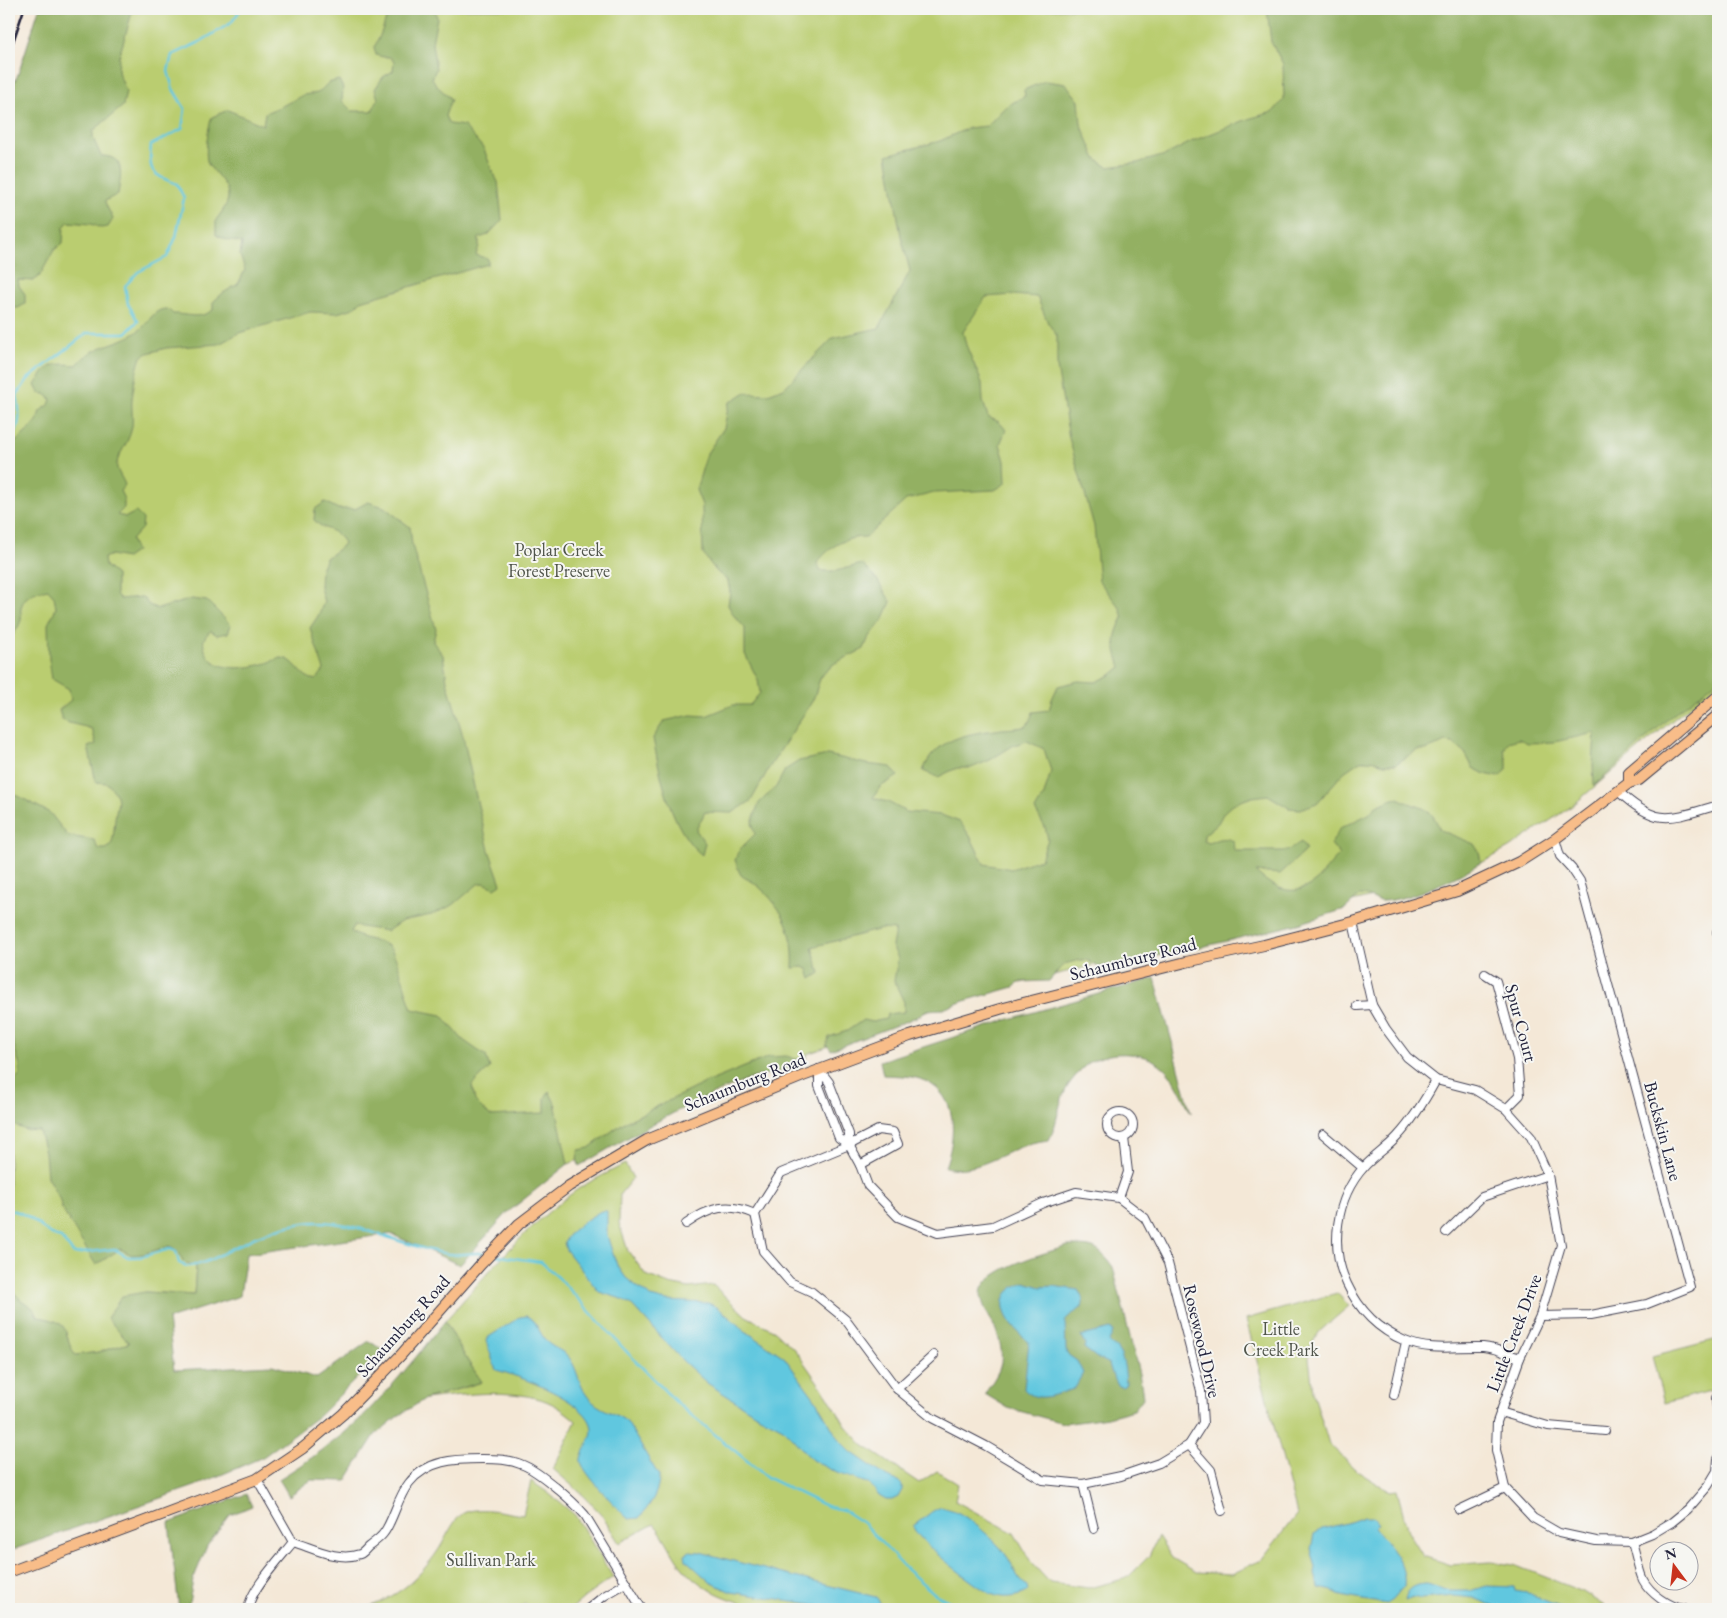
<svg xmlns="http://www.w3.org/2000/svg" width="1727" height="1618" viewBox="0 0 1727 1618" font-family="'EB Garamond',serif">
  <rect width="100%" height="100%" fill="#f6f6f2"/>
  <filter id="ink" filterUnits="userSpaceOnUse"><feTurbulence type="fractalNoise" baseFrequency=".02" numOctaves="2"/><feDisplacementMap in="SourceGraphic" scale="10" xChannelSelector="R" yChannelSelector="G"/><feConvolveMatrix kernelMatrix="1 2 1 2 8 2 1 2 1" color-interpolation-filters="sRGB"/></filter>
  <filter id="wash" filterUnits="userSpaceOnUse"><feTurbulence type="fractalNoise" baseFrequency=".0096" numOctaves="4" result="noise"/><feDisplacementMap in="SourceGraphic" scale="20" xChannelSelector="R" yChannelSelector="G"/><feGaussianBlur stdDeviation="1.12" result="paint"/><feColorMatrix in="noise" values="0 0 0 0 0 0 0 0 0 0 0 0 0 0 0 0 0 1.4 0 .05"/><feComposite in="paint" operator="in"/></filter>
  <g filter="url(#wash)">
    <rect width="100%" height="100%" fill="#f4e8d7"/>
    <g fill="#bacd70" stroke="#6e7856">
      <path d="M39,9H1718V684L1675,718L1572,806L1509,848L1485,861L1446,879L968,996L807,1054V1058C784,1059 760,1072 739,1082C687,1105 636,1131 585,1158L568,1164L439,1190L196,1265L194,1295L145,1292L129,1343L99,1352L79,1355L9,1551V95L19,72Z"/>
      <path d="M625,1164L633,1178L620,1194L619,1223L628,1251L646,1275L669,1284L689,1288L713,1285L746,1316L775,1331L795,1350L827,1395L846,1426L863,1445L919,1483L937,1471L958,1484L955,1501L1014,1533L1031,1562L1050,1583L1089,1588L1127,1578L1149,1556L1158,1536L1172,1558L1196,1572L1232,1574L1261,1560L1297,1514L1246,1319L1337,1293L1349,1306L1320,1331L1308,1349L1313,1392L1329,1444L1357,1471L1389,1491L1397,1490L1408,1532L1423,1556L1450,1565L1491,1562L1515,1565L1583,1592L1609,1609H775C742,1605 707,1595 684,1569C672,1555 666,1537 654,1524L619,1543L601,1514L584,1496L553,1469L576,1421C565,1411 551,1401 536,1398C501,1389 461,1395 425,1399L482,1382L467,1360L445,1321C486,1275 527,1225 578,1189C592,1180 610,1172 625,1164Z"/>
      <polygon points="1718,1339 1718,1389 1664,1403 1652,1356"/>
      <path d="M531,1481L547,1492L575,1515L613,1577L585,1597L571,1609H536L524,1604L519,1609H363C386,1601 407,1589 423,1570C428,1564 433,1558 437,1552C445,1541 454,1516 466,1512C484,1506 505,1513 523,1515Z"/>
    </g>
    <g fill="#93b062" stroke="#5a694e">
      <path d="M39,9H133L119,57L118,72L126,91L123,106L93,131V138L101,156C126,156 121,175 118,194L105,201C106,208 111,212 113,219L108,227L101,228L91,224L68,222L64,227L63,243L54,250L39,277L33,281L18,280L19,286L25,294V304L18,308H9V95L19,72Z"/>
      <path d="M390,9H435L437,18L432,43L436,69L432,78L437,86L451,99L445,116L449,124L464,126L484,149L491,168L498,182L502,220L488,235L479,238V246L476,255L488,259V264L361,301L354,308L337,313L310,312L239,333L219,344L166,348L148,353L141,357C136,371 134,385 132,399C131,410 134,421 131,431C128,443 118,455 117,463C115,470 123,478 125,485L120,491L124,499V508L117,515L126,517L136,512L143,519L142,528L131,540L136,551L126,558L111,555L104,558L105,566L116,575V594L120,599L142,597L149,605L158,609L192,599L207,601L231,625L228,633L217,635L211,631C206,635 202,639 204,647C211,674 246,669 267,663C271,662 277,658 282,658C297,659 299,678 316,680L324,670L310,628L318,616L324,602L320,587L321,569L326,558L340,548L344,543C335,527 325,532 314,520L315,509L325,502L338,509H355L368,502L384,507L410,527L412,545L436,629L433,642L443,655L447,681L463,736L477,801L489,850L501,884L495,888L484,883L478,884L453,905L431,915L402,921L387,931L354,926L351,932C363,940 378,940 388,946C397,952 407,997 412,1009L442,1015L463,1040L486,1056L490,1068L472,1085L475,1101L490,1116L545,1113V1098L549,1091L555,1103L568,1164L508,1212L460,1265L391,1234L246,1254L240,1296L168,1319L174,1370L272,1365L317,1378L369,1341L384,1351L320,1415L263,1457L195,1486L9,1551V1287L20,1299L34,1309L38,1317C73,1322 61,1330 75,1355L99,1352L129,1343L107,1318L122,1296L145,1292L194,1295L196,1266L183,1262L179,1252L170,1246L143,1254L132,1255L120,1249L96,1265L62,1209L59,1198L47,1177L45,1152L39,1131L26,1130L9,1123V1104L14,1093V1082L20,1075V1066L9,1030V791L50,813L68,836L94,840L98,849H106L111,846C114,837 114,828 115,819C117,799 123,800 107,783L96,782L88,747L96,744L92,729C82,725 71,725 62,720L59,710L71,700L69,689L52,679L49,659L48,624L56,608L54,596L48,589C37,591 23,595 21,608C20,612 22,616 21,620C19,627 14,634 9,640V448L30,429L37,421L40,411L49,405L51,399L45,394L39,393L35,385C49,363 52,363 77,365C94,343 122,345 141,329C150,321 154,308 168,309L173,314C189,314 198,320 213,310V302L223,293L238,284L245,270L240,255L242,243L227,240L216,235V220C229,203 234,194 218,176C215,172 210,168 208,164C204,155 208,126 212,117L228,110L263,125L265,113L282,106L303,95L318,93L328,83L339,80L343,88L342,101L352,111H372L378,99L375,89L383,77L393,71L394,62L390,57H383L376,55L374,47C382,35 384,22 390,9Z"/>
      <path d="M1267,9H1718V678L1713,684L1670,717L1594,786L1593,765L1595,733L1554,742L1528,743L1519,739L1508,742L1504,750L1507,761V770L1499,777L1485,774L1473,768L1465,753L1453,743L1446,742L1426,750H1417L1396,764H1384L1371,760L1360,761L1344,772L1317,803L1300,809L1289,808L1268,795L1252,797L1233,804L1224,812L1218,823L1204,835V841L1209,843C1219,838 1224,837 1234,841L1235,851H1287L1301,842L1306,850L1280,874L1256,872C1272,888 1293,898 1313,883C1323,876 1330,863 1340,855L1331,844L1340,828L1369,814L1375,807L1390,800L1398,798C1420,810 1430,803 1440,830L1474,844L1479,852L1481,862C1460,877 1407,901 1382,901C1374,900 1368,895 1360,895L1345,909L1298,924L1210,945L1107,966L1098,967L1087,960H1080L1064,964L1049,981L1020,982L1014,987L964,1001L943,1009L926,1010L921,1015L902,1023L831,1050L826,1045L829,1037L847,1031L863,1020L872,1022L886,1019L887,1014L904,1012V1002L894,981L898,958L892,946L895,930L882,929L812,947L820,973L811,979L808,969L803,967L793,968C795,932 784,909 757,885C753,881 745,879 741,875C738,871 737,864 735,860L740,849L755,834L752,823L759,803L776,787L785,770L799,761L828,755L866,764L891,767L898,776L880,787L873,798L888,802L906,812L941,815L960,822L970,836L984,864L1011,869L1041,859L1048,839L1045,827L1035,810L1044,795L1051,771L1044,749L1027,741L1014,745L990,760L971,768H957L938,777L923,771C935,739 965,734 996,730C1004,728 1014,729 1023,727C1029,725 1031,718 1033,712L1049,710L1052,699L1058,686L1078,681L1096,682L1111,675L1121,667C1114,646 1112,638 1123,618L1120,608L1099,581L1094,526L1069,438L1057,367V336L1048,323L1037,297L1013,295L986,297L963,332L966,345L982,383L983,401L988,417L999,422L1006,430L1000,444L1005,461L1006,483L995,490L934,493L906,500L866,537C845,537 830,546 817,563L820,571H836L862,564L876,578L891,602L883,620L868,639L864,649L835,663L821,676L813,700L769,768L751,801L732,813L705,812L696,830L705,843L702,855C671,831 660,775 653,738L664,721L691,715L706,716L733,705H750L760,693L758,680L745,654V628L734,616L728,605L730,592L728,581L717,572L703,554L702,505L696,490L707,453L724,428L729,403L744,393L768,394L784,388L833,338L879,328L910,271L901,236L887,155L940,141L968,128L987,126L1005,107L1025,96L1024,90L1045,81L1066,84L1079,101L1081,124L1096,159L1108,167L1137,163L1166,155L1193,141L1248,119L1273,112L1284,99L1283,64L1271,42Z"/>
      <path d="M1155,978L1191,1113C1184,1099 1175,1077 1163,1067C1145,1050 1104,1049 1085,1066C1080,1070 1074,1078 1070,1083C1057,1101 1059,1122 1049,1140C1041,1141 1033,1142 1026,1145C998,1155 975,1174 945,1167C956,1138 959,1096 925,1081C912,1075 897,1076 883,1075L880,1061L1013,1018Z"/>
      <path d="M786,1056L796,1059L804,1058C794,1071 775,1072 759,1076C752,1078 745,1081 738,1084C682,1105 631,1136 579,1166L577,1158L579,1150L589,1148L623,1123L703,1084L769,1057Z"/>
      <path d="M1068,1246C1093,1246 1098,1246 1113,1267L1141,1382L1143,1398L1134,1410L1108,1417L1063,1423L1008,1408L985,1394C990,1385 997,1376 1000,1367C1004,1353 999,1335 992,1322C987,1313 982,1304 981,1294C981,1269 1049,1252 1068,1246Z"/>
      <path d="M445,1321L467,1360L482,1382L425,1399L398,1416L375,1435L346,1481L311,1480L289,1496L279,1479C308,1461 337,1441 362,1417C392,1387 419,1354 445,1321Z"/>
      <polygon points="246,1494 252,1506 230,1515 207,1546 193,1580 188,1609 179,1609 169,1523"/>
    </g>
    <g fill="#61c7df" stroke="#42748d">
      <path d="M601,1211H607V1235L611,1248L617,1265L626,1278L651,1297L666,1301L708,1303L717,1307L744,1330L784,1357L815,1399L839,1440L851,1452L887,1477L898,1481L902,1485V1490L898,1497L892,1500H886L879,1496L874,1489L867,1483L837,1473L812,1460L783,1428L754,1413L707,1383L683,1361L632,1305L622,1299L599,1292L566,1250L564,1242C570,1229 589,1218 601,1211Z"/>
      <path d="M1025,1282L1041,1287L1053,1286L1078,1290C1094,1314 1067,1309 1065,1323L1066,1350L1067,1354L1077,1361L1083,1373L1074,1389C1057,1393 1038,1405 1024,1389L1029,1342C1007,1324 987,1295 1025,1282Z"/>
      <path d="M527,1316C538,1322 539,1334 548,1343C555,1349 565,1351 570,1359C578,1370 579,1386 588,1397C598,1410 615,1412 627,1422L659,1476C660,1491 649,1507 639,1518L629,1519L624,1515C614,1504 585,1475 581,1462C579,1454 592,1441 592,1430C592,1402 519,1376 496,1370L486,1341L487,1338L520,1317Z"/>
      <path d="M1111,1329L1113,1333L1109,1341C1111,1346 1113,1345 1117,1349C1125,1359 1125,1372 1126,1384L1123,1387L1119,1386L1114,1380L1109,1364L1097,1358L1084,1348L1085,1344L1081,1336Z"/>
      <path d="M941,1507C947,1509 955,1510 959,1513C973,1521 1000,1544 1008,1558C1015,1569 1016,1578 1027,1586L1028,1591C1017,1598 1003,1599 991,1594C977,1587 915,1540 913,1526L933,1511Z"/>
      <path d="M1364,1517H1373L1378,1524L1374,1528C1388,1542 1407,1564 1404,1586L1392,1600L1386,1604L1346,1597L1338,1595L1333,1591L1319,1588L1315,1574L1316,1568L1311,1549L1314,1534L1322,1529L1350,1522Z"/>
      <path d="M690,1551L700,1552C759,1568 817,1583 876,1597L880,1602L879,1609H827L812,1604L731,1592L710,1582L686,1560L685,1554Z"/>
      <path d="M1427,1584L1450,1591H1469L1487,1586L1514,1587L1515,1591L1533,1594L1541,1600L1565,1609H1500L1474,1598L1454,1596L1422,1599L1413,1597L1405,1600C1407,1588 1416,1584 1427,1584Z"/>
    </g>
    <g fill="none" stroke-linecap="round" stroke-linejoin="round">
      <g stroke="#61c7df" stroke-width="2.5">
        <path d="M9,441C22,428 20,412 17,395L28,379L87,333H126L138,321L128,304L125,286L138,272L167,257L176,237L184,198L177,184C152,174 148,173 151,145L182,129L185,109L173,89L168,71L172,55L198,43L231,23L241,9"/>
        <path d="M9,1210C34,1213 43,1235 61,1238L74,1254L114,1249L128,1257H140L170,1249L176,1251L179,1263C183,1265 187,1267 190,1266C207,1264 224,1252 239,1245C258,1235 282,1226 304,1223C352,1216 400,1247 448,1254C460,1256 473,1252 485,1253"/>
        <polyline points="493,1255 541,1262 559,1278 625,1350 679,1405 768,1478 826,1506 843,1510 863,1523 906,1569 935,1594 965,1609"/>
      </g>
    </g>
  </g>
  <g filter="url(#ink)">
    <g fill="none" stroke-linecap="round" stroke-linejoin="round">
      <g stroke="#424052" stroke-width="10">
        <g id="minor">
          <path d="M1618,791C1657,828 1671,819 1718,805"/>
          <polyline points="1353,922 1372,1005 1386,1029 1407,1057 1436,1080 1475,1090 1506,1109 1531,1137 1548,1175 1561,1245 1540,1316 1520,1358 1497,1422 1496,1450 1505,1488 1533,1518 1559,1533 1596,1541 1632,1542 1652,1534 1672,1522 1688,1509 1708,1486 1717,1471 1718,1459"/>
          <polyline points="1717,932 1718,933"/>
          <polyline points="1485,974 1496,981 1517,1059 1520,1095 1506,1109"/>
          <polyline points="1357,1006 1372,1005"/>
          <polyline points="819,1069 819,1086 839,1138 849,1145"/>
          <polyline points="819,1069 829,1082 849,1134 849,1145"/>
          <path d="M1436,1080C1425,1100 1413,1120 1397,1137C1387,1148 1374,1156 1364,1167C1336,1198 1329,1247 1347,1284C1359,1310 1379,1330 1405,1341C1431,1352 1457,1346 1483,1347C1496,1348 1508,1354 1520,1358"/>
          <circle cx="1120" cy="1125" r="13"/>
          <polyline points="1323,1134 1363,1168"/>
          <polygon points="849,1145 860,1165 868,1186 898,1217 938,1233 993,1226 1043,1203 1076,1192 1119,1198 1145,1218 1168,1263 1201,1391 1203,1423 1189,1445 1159,1463 1121,1476 1083,1484 1043,1480 986,1446 932,1418 897,1389 845,1319 812,1292 790,1282 763,1251 755,1214 781,1173"/>
          <polyline points="849,1145 878,1130 893,1132 898,1144 860,1165"/>
          <polyline points="1119,1198 1128,1172 1124,1138"/>
          <path d="M686,1224C710,1207 728,1202 755,1214"/>
          <polyline points="1446,1232 1482,1197 1548,1175"/>
          <polyline points="1540,1316 1591,1315 1647,1304 1690,1287 1583,892 1580,881 1572,869 1560,856 1555,839"/>
          <polyline points="897,1389 934,1355"/>
          <polyline points="1394,1395 1406,1342"/>
          <polyline points="1716,1398 1718,1418"/>
          <polyline points="1500,1412 1548,1426 1605,1431"/>
          <polyline points="1189,1445 1211,1470 1222,1511"/>
          <path d="M257,1479L293,1542C313,1548 338,1562 360,1554C363,1553 366,1549 368,1547C373,1543 379,1539 383,1534C393,1522 397,1498 409,1483C427,1460 454,1459 482,1459C496,1459 509,1459 523,1465C540,1472 573,1501 585,1515L642,1609"/>
          <polyline points="1083,1484 1094,1529"/>
          <polyline points="1459,1510 1505,1488"/>
          <path d="M1632,1542C1636,1554 1638,1569 1643,1580C1650,1593 1669,1607 1684,1609"/>
          <path d="M249,1609C247,1593 283,1555 293,1542"/>
          <polyline points="588,1609 604,1596 626,1583"/>
        </g>
      </g>
      <g stroke="#424052" stroke-width="12">
        <g id="major">
          <polyline points="1629,783 1629,772 1718,696"/>
          <polyline points="9,1572 257,1479 303,1448 343,1414 400,1356 481,1264 519,1224 569,1186 647,1140 803,1076 910,1036 1000,1009 1186,962 1264,945 1353,922 1457,891 1519,862 1555,839 1629,783 1639,780 1718,715"/>
        </g>
      </g>
      <use href="#minor" stroke="#fff" stroke-width="8"/>
      <use href="#major" stroke="#f8bd89" stroke-width="10"/>
      <polyline stroke="#22223b" stroke-width="2.5" points="9,54 24,9"/>
    </g>
  </g>
  <g text-anchor="middle" stroke-width="4" stroke-linejoin="round" paint-order="stroke">
    <g font-size="18" fill="#50554b" stroke="#f6f6f2">
      <text x="559" y="556">Poplar Creek<tspan x="559" dy="21">Forest Preserve</tspan></text>
      <text x="1281" y="1335">Little<tspan x="1281" dy="21">Creek Park</tspan></text>
      <text x="491" y="1566">Sullivan Park</text>
    </g>
    <g font-size="18" fill="#22223b" stroke="#f6f6f2">
      <text transform="translate(1133 959) rotate(-14)" y="6">Schaumburg Road</text>
      <text transform="translate(1521 1023) rotate(75)" y="6">Spur Court</text>
      <text transform="translate(745 1082) rotate(-22)" y="6">Schaumburg Road</text>
      <text transform="translate(1663 1131) rotate(75)" y="6">Buckskin Lane</text>
      <text transform="translate(403 1326) rotate(-48)" y="6">Schaumburg Road</text>
      <text transform="translate(1514 1333) rotate(-69)" y="6">Little Creek Drive</text>
      <text transform="translate(1202 1341) rotate(77)" y="6">Rosewood Drive</text>
    </g>
  </g>
  <rect width="1727" height="1618" fill="none" stroke="#f6f6f2" stroke-width="30"/>
  <g transform="translate(1674 1566) rotate(345)"><circle r="24" fill="#f6f6f2" stroke="#a1a1a9"/>
  <path d="M0-4L9 19L0 12L-9 19Z" fill="#c8321e"/>
  <text y="-8" font-size="14" font-weight="bold" text-anchor="middle" fill="#22223b">N</text>
  </g>
</svg>
